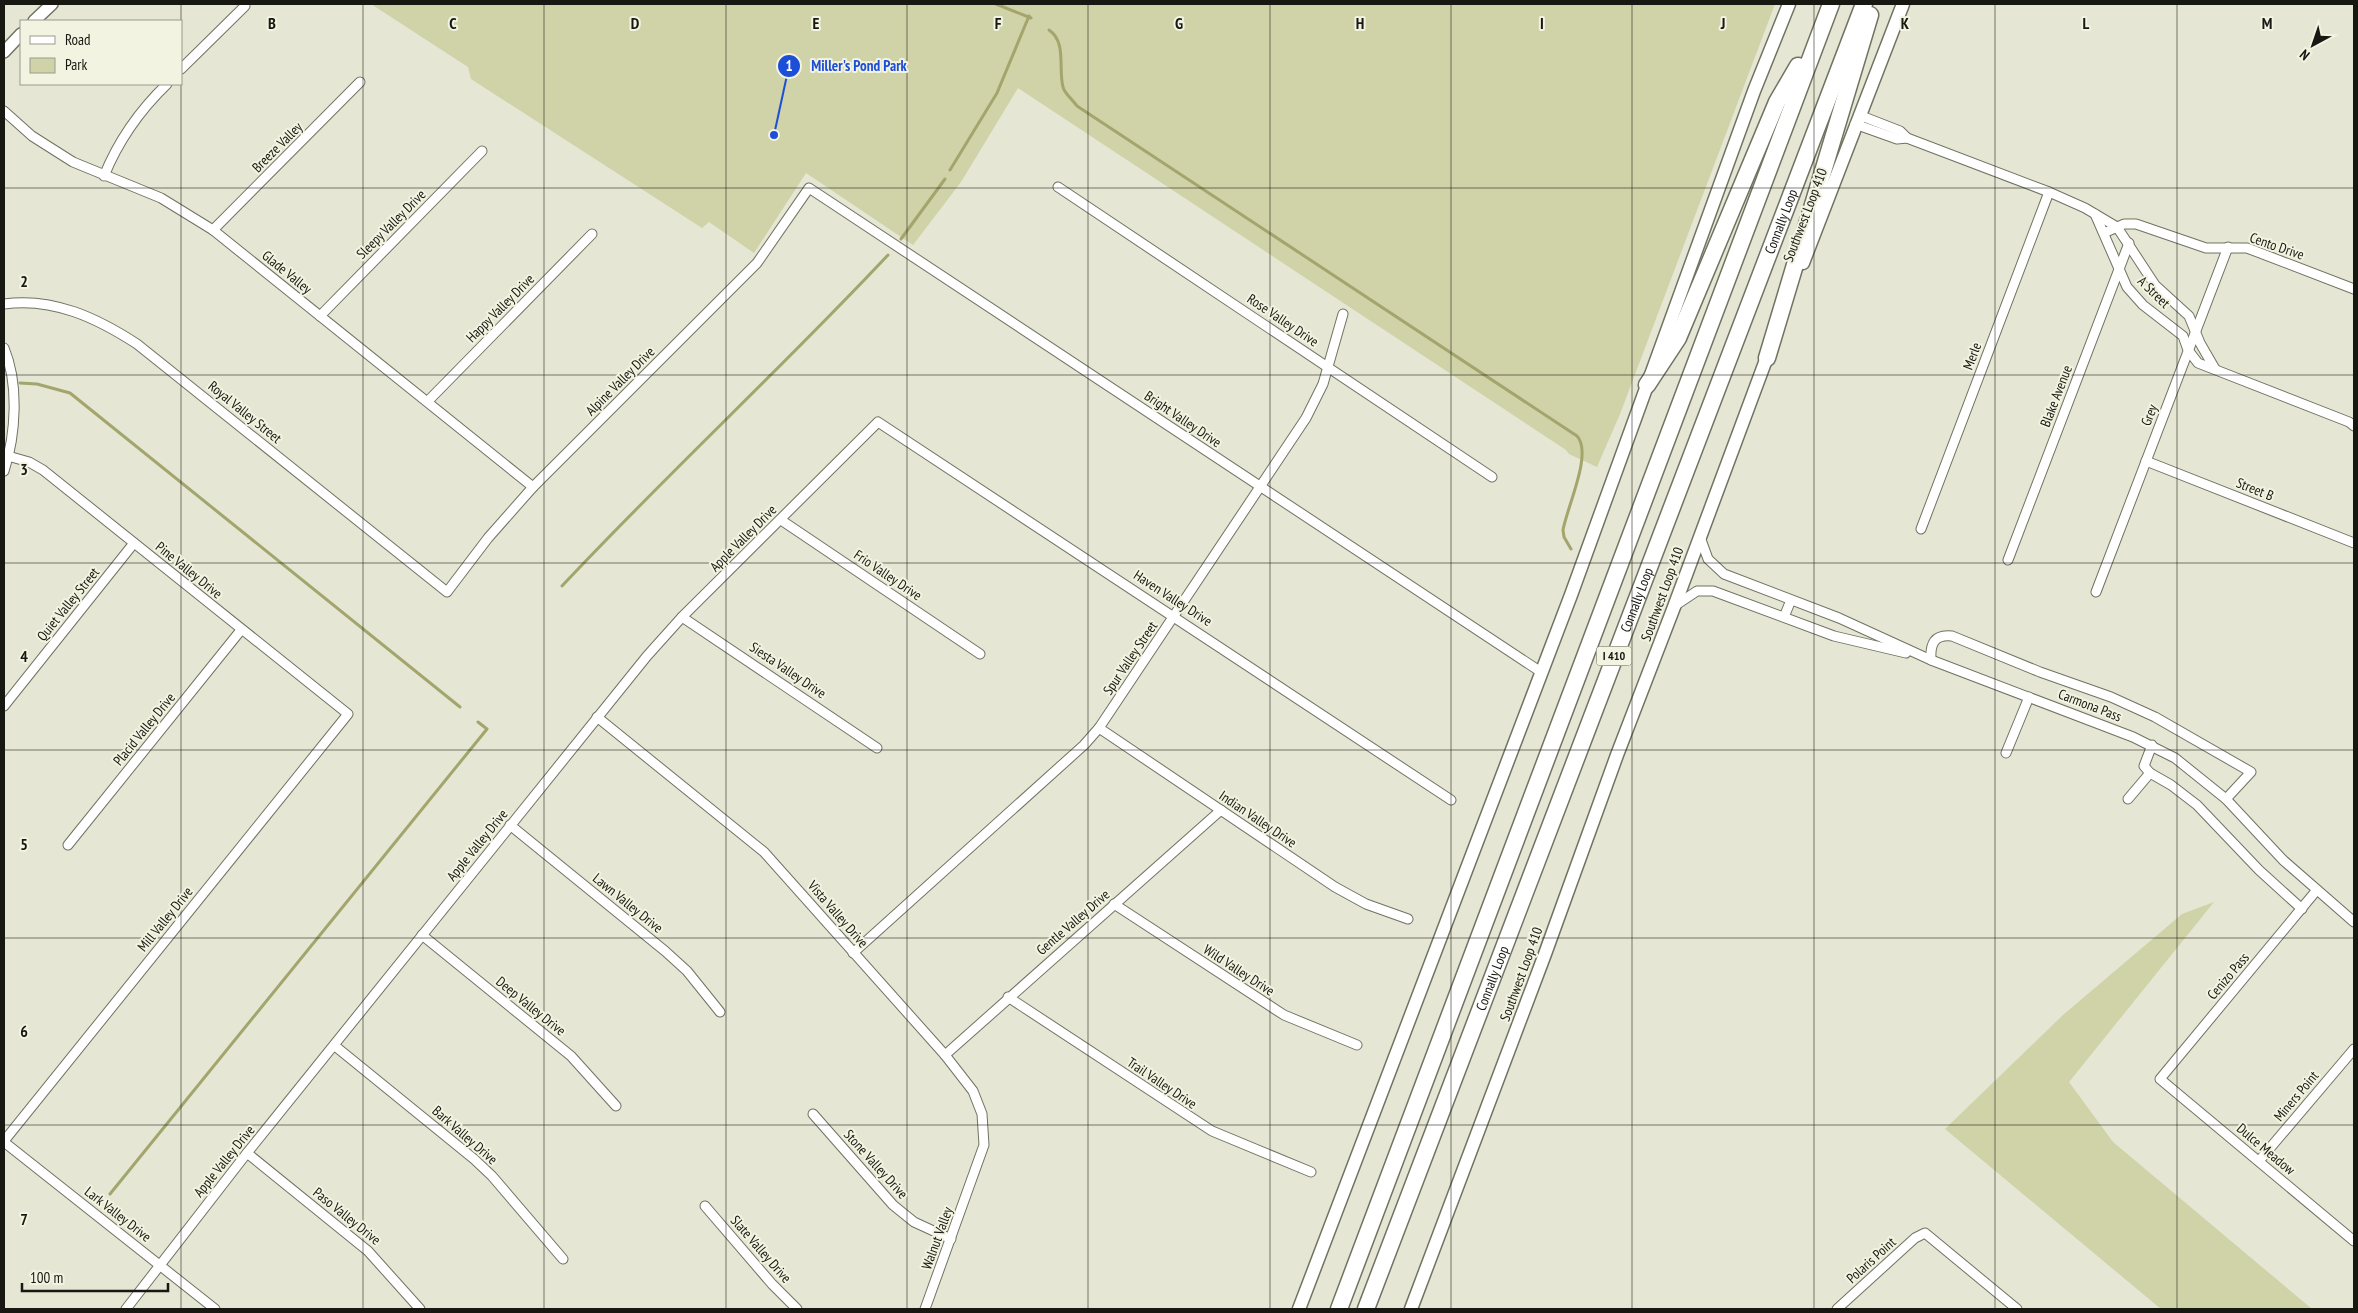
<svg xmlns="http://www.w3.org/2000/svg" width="2358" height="1313" viewBox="0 0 2358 1313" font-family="'PT Sans Narrow',sans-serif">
  <rect width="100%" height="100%" fill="#e5e6d3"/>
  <g fill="#d0d2a8">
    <polygon points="371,4 1775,4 1620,414 1597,467 1569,454 1566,450 1018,88 961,182 913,245 806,173 754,253 709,222 702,228 471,79 468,67"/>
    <polygon points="2214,902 2069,1082 2113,1142 2312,1309 2161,1309 1945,1129 2063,1015 2182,914"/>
  </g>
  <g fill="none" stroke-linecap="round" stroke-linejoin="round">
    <g stroke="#a3a56d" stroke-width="3">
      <polyline points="996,4 1031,18"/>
      <path d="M1049,30C1067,42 1058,69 1063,87C1064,93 1073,100 1077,106L1577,436C1593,453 1567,507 1563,530L1564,537L1571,549"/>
      <polyline points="950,170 997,93 1029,16"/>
      <polyline points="901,239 945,179"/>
      <polyline points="20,383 37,384 70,393 460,707"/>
      <path d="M562,586C668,473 782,368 888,255"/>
      <polyline points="110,1194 487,729 478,722"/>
    </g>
    <g stroke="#717362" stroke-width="11">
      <g id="minor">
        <polyline points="181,69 245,6"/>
        <polyline points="4,111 32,136 73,162 161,198 213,230 533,487"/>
        <polyline points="1859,115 1900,131 1907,138"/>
        <polyline points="1855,124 1897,139 1907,138 2049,192 2085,208 2117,227 2155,285 2189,316 2200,343 2215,369"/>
        <path d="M104,176C119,139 139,111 167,84"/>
        <polyline points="1058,187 1492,477"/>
        <polyline points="2095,214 2127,287 2143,305 2183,336 2188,350 2198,363 2349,422 2354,426"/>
        <polyline points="213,230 360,82"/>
        <polyline points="2104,233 2124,224 2136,224 2206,248 2247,248 2354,289"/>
        <path d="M4,304C53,297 97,318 137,344L447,592L488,538L533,487L757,263L809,188L1541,672"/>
        <polyline points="320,316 482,151"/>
        <path d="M4,348C19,384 16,434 4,471"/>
        <polyline points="428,401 592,234"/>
        <polyline points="2146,461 2354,543"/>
        <polyline points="781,520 980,654"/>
        <polyline points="1921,529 2049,192"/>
        <polyline points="1700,537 1708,559 1724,574 1839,618 1931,660 2133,737 2175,758 2226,799 2283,860 2354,922"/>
        <polyline points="2008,560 2129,243"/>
        <polyline points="2096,592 2228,247"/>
        <polyline points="1676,605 1697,591 1713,591 1834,636 1906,653"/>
        <polyline points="682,617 877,748"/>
        <polyline points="1784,617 1791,600"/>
        <path d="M1931,660C1930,644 1934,634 1952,636L2040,672L2111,697L2155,717L2251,772L2226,799"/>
        <polyline points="4,706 134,543"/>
        <polyline points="597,717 764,852 945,1055 973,1091 982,1114 984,1145 925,1309"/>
        <polyline points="1099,728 1335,887 1366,904 1408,919"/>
        <polyline points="2152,745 2144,766 2150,773 2171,785 2197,805 2259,870 2302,909"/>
        <polyline points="2006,753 2029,697"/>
        <polyline points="2128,799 2150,773"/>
        <polyline points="510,825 665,951 687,971 720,1012"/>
        <polyline points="68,845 241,630"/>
        <polyline points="2316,891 2160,1079 2354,1241"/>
        <polyline points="1114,904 1284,1015 1357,1045"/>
        <polyline points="422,935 571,1056 616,1106"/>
        <polyline points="853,953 1084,745 1099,728 1306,418 1323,384 1343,314"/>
        <polyline points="1008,997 1212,1131 1311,1172"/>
        <polyline points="335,1046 474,1159 492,1176 563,1259"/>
        <polyline points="945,1055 1221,810"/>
        <polyline points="813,1114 893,1205 914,1222 951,1239"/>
        <polyline points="4,1141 348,714 43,470 29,462 8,456"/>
        <polyline points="4,1142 215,1309"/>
        <polyline points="247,1153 368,1251 420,1309"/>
        <polyline points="2259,1161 2354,1049"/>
        <polyline points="705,1206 772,1284 797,1309"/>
        <polyline points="126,1309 247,1153 647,656 682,617 878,422 1451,800"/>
        <polyline points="1837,1309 1915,1238 1925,1233 2017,1309"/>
      </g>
    </g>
    <g stroke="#717362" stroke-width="14">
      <g id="tertiary">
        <polyline points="34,21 52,4"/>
        <polyline points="4,52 21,34"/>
      </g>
    </g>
    <g stroke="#717362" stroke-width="15">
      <g id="secondary">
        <polyline points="1803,263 1903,4"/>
        <polyline points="1299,1309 1571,595 1754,91 1789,4"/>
        <polyline points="1411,1309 1545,954 1617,755 1674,607 1770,349"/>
      </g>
    </g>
    <g stroke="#717362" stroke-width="19">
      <g id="motorway">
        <polyline points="1767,358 1870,15"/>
        <polyline points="1647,385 1678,338 1777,102 1798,66"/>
        <polyline points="1339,1309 1831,4"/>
        <path id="s1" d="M1366,1309L1864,4"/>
      </g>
    </g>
    <use href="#minor" stroke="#fff" stroke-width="9"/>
    <use href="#tertiary" stroke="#fff" stroke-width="11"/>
    <use href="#secondary" stroke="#fff" stroke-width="12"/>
    <use href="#motorway" stroke="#fff" stroke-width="16"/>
  </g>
  <path fill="none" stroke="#171811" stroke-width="1" stroke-opacity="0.55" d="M181,4V1309M363,4V1309M544,4V1309M726,4V1309M907,4V1309M1088,4V1309M1270,4V1309M1451,4V1309M1632,4V1309M1814,4V1309M1995,4V1309M2177,4V1309M4,188H2354M4,375H2354M4,563H2354M4,750H2354M4,938H2354M4,1125H2354"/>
  <g text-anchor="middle" stroke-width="4" stroke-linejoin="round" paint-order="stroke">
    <rect fill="#f2f3e0" stroke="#595a4f" stroke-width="1" x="1596.5" y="646.5" width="35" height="19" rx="4"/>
    <g font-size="12" font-weight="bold" fill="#171811">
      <text x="1614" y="660">I 410</text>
    </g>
    <g font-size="14" fill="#171811" stroke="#f2f3e0">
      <text transform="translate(277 147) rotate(-45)" y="5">Breeze Valley</text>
      <text transform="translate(1805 215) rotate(-69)" y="5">Southwest Loop 410</text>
      <text dy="5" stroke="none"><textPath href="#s1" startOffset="1164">Connally Loop</textPath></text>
      <text transform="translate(391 224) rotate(-45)" y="5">Sleepy Valley Drive</text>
      <text transform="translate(2277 246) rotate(19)" y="5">Cento Drive</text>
      <text transform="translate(287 272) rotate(39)" y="5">Glade Valley</text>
      <text transform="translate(2154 292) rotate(44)" y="5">A Street</text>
      <text transform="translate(500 308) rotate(-45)" y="5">Happy Valley Drive</text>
      <text transform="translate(1283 320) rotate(34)" y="5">Rose Valley Drive</text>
      <text transform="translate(1972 356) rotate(-69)" y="5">Merle</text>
      <text transform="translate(620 381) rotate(-45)" y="5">Alpine Valley Drive</text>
      <text transform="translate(2056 396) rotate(-69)" y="5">Blake Avenue</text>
      <text transform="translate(245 412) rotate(39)" y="5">Royal Valley Street</text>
      <text transform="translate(2149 415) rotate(-69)" y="5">Grey</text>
      <text transform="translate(1183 419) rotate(34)" y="5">Bright Valley Drive</text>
      <text transform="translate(2255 489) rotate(22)" y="5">Street B</text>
      <text transform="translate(743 538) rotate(-45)" y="5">Apple Valley Drive</text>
      <text transform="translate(189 570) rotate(39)" y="5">Pine Valley Drive</text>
      <text transform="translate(888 575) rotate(34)" y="5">Frio Valley Drive</text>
      <text transform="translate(1662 594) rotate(-70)" y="5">Southwest Loop 410</text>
      <text transform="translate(1173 598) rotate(33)" y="5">Haven Valley Drive</text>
      <text dy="5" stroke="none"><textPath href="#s1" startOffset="759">Connally Loop</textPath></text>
      <text transform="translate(68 604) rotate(-51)" y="5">Quiet Valley Street</text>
      <text transform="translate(1130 658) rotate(-56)" y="5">Spur Valley Street</text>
      <text transform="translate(788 670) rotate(34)" y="5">Siesta Valley Drive</text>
      <text transform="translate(2090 705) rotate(21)" y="5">Carmona Pass</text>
      <text transform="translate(144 729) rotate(-51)" y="5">Placid Valley Drive</text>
      <text transform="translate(1258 819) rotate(34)" y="5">Indian Valley Drive</text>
      <text transform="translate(477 845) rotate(-51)" y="5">Apple Valley Drive</text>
      <text transform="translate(628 903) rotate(39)" y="5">Lawn Valley Drive</text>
      <text transform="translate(838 914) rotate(49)" y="5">Vista Valley Drive</text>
      <text transform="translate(165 919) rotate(-51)" y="5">Mill Valley Drive</text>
      <text transform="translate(1073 922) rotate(-41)" y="5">Gentle Valley Drive</text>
      <text transform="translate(1239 970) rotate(33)" y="5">Wild Valley Drive</text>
      <text transform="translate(1521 974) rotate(-70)" y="5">Southwest Loop 410</text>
      <text transform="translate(2228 976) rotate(-50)" y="5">Cenizo Pass</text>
      <text dy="5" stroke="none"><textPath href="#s1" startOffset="354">Connally Loop</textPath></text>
      <text transform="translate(531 1006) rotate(39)" y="5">Deep Valley Drive</text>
      <text transform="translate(1162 1083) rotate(34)" y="5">Trail Valley Drive</text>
      <text transform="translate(2296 1096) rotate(-50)" y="5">Miners Point</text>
      <text transform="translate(465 1135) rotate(41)" y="5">Bark Valley Drive</text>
      <text transform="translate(2266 1149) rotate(40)" y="5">Dulce Meadow</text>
      <text transform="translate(224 1161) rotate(-51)" y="5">Apple Valley Drive</text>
      <text transform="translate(876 1164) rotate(48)" y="5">Stone Valley Drive</text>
      <text transform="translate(118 1214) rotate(38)" y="5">Lark Valley Drive</text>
      <text transform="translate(347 1216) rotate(39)" y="5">Paso Valley Drive</text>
      <text transform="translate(937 1238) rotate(-70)" y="5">Walnut Valley</text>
      <text transform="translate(761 1249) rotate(49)" y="5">Slate Valley Drive</text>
      <text transform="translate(1871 1260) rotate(-42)" y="5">Polaris Point</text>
    </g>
  </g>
  <g font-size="16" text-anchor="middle" font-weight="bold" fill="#171811" stroke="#f2f3e0" stroke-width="4" stroke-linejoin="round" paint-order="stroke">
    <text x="272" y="29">B</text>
    <text x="453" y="29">C</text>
    <text x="635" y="29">D</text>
    <text x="816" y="29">E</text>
    <text x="998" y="29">F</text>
    <text x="1179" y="29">G</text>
    <text x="1360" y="29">H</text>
    <text x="1542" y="29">I</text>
    <text x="1723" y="29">J</text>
    <text x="1905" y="29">K</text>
    <text x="2086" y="29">L</text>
    <text x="2267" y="29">M</text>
    <text x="24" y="287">2</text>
    <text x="24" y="475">3</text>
    <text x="24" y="662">4</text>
    <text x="24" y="850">5</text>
    <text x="24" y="1037">6</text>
    <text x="24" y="1225">7</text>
  </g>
  <path fill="none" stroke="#1d4ed8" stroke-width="2" d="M774 135L789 66"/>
  <g fill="#1d4ed8" stroke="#f2f3e0" stroke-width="2">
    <circle cx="774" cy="135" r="5"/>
    <circle cx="789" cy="66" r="12"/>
  </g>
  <g font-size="15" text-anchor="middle" font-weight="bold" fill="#fff">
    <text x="789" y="71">1</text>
  </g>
  <g font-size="15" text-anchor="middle" font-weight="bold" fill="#1d4ed8" stroke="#f2f3e0" stroke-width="4" stroke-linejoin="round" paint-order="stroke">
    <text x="859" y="71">Miller's Pond Park</text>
  </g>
  <rect width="2358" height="1313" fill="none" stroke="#171811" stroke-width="10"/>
  <rect x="20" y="20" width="162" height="65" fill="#f2f3e0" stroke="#9a9b8d"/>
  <rect x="30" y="36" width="25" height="8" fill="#ffffff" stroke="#9a9b8d"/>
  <text x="65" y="45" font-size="15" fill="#171811">Road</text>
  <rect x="30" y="58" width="25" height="15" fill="#d0d2a8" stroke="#9a9b8d"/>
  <text x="65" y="70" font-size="15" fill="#171811">Park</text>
  <g transform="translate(2313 45) rotate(220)" stroke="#f2f3e0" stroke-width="4" paint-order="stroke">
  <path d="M0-4L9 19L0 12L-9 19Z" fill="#171811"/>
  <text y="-8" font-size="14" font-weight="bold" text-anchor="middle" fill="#171811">N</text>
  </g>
  <path d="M22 1283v8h146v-8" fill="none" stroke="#171811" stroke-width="2.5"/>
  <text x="30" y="1283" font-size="15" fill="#171811" stroke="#f2f3e0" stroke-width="4" paint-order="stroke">100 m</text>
</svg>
